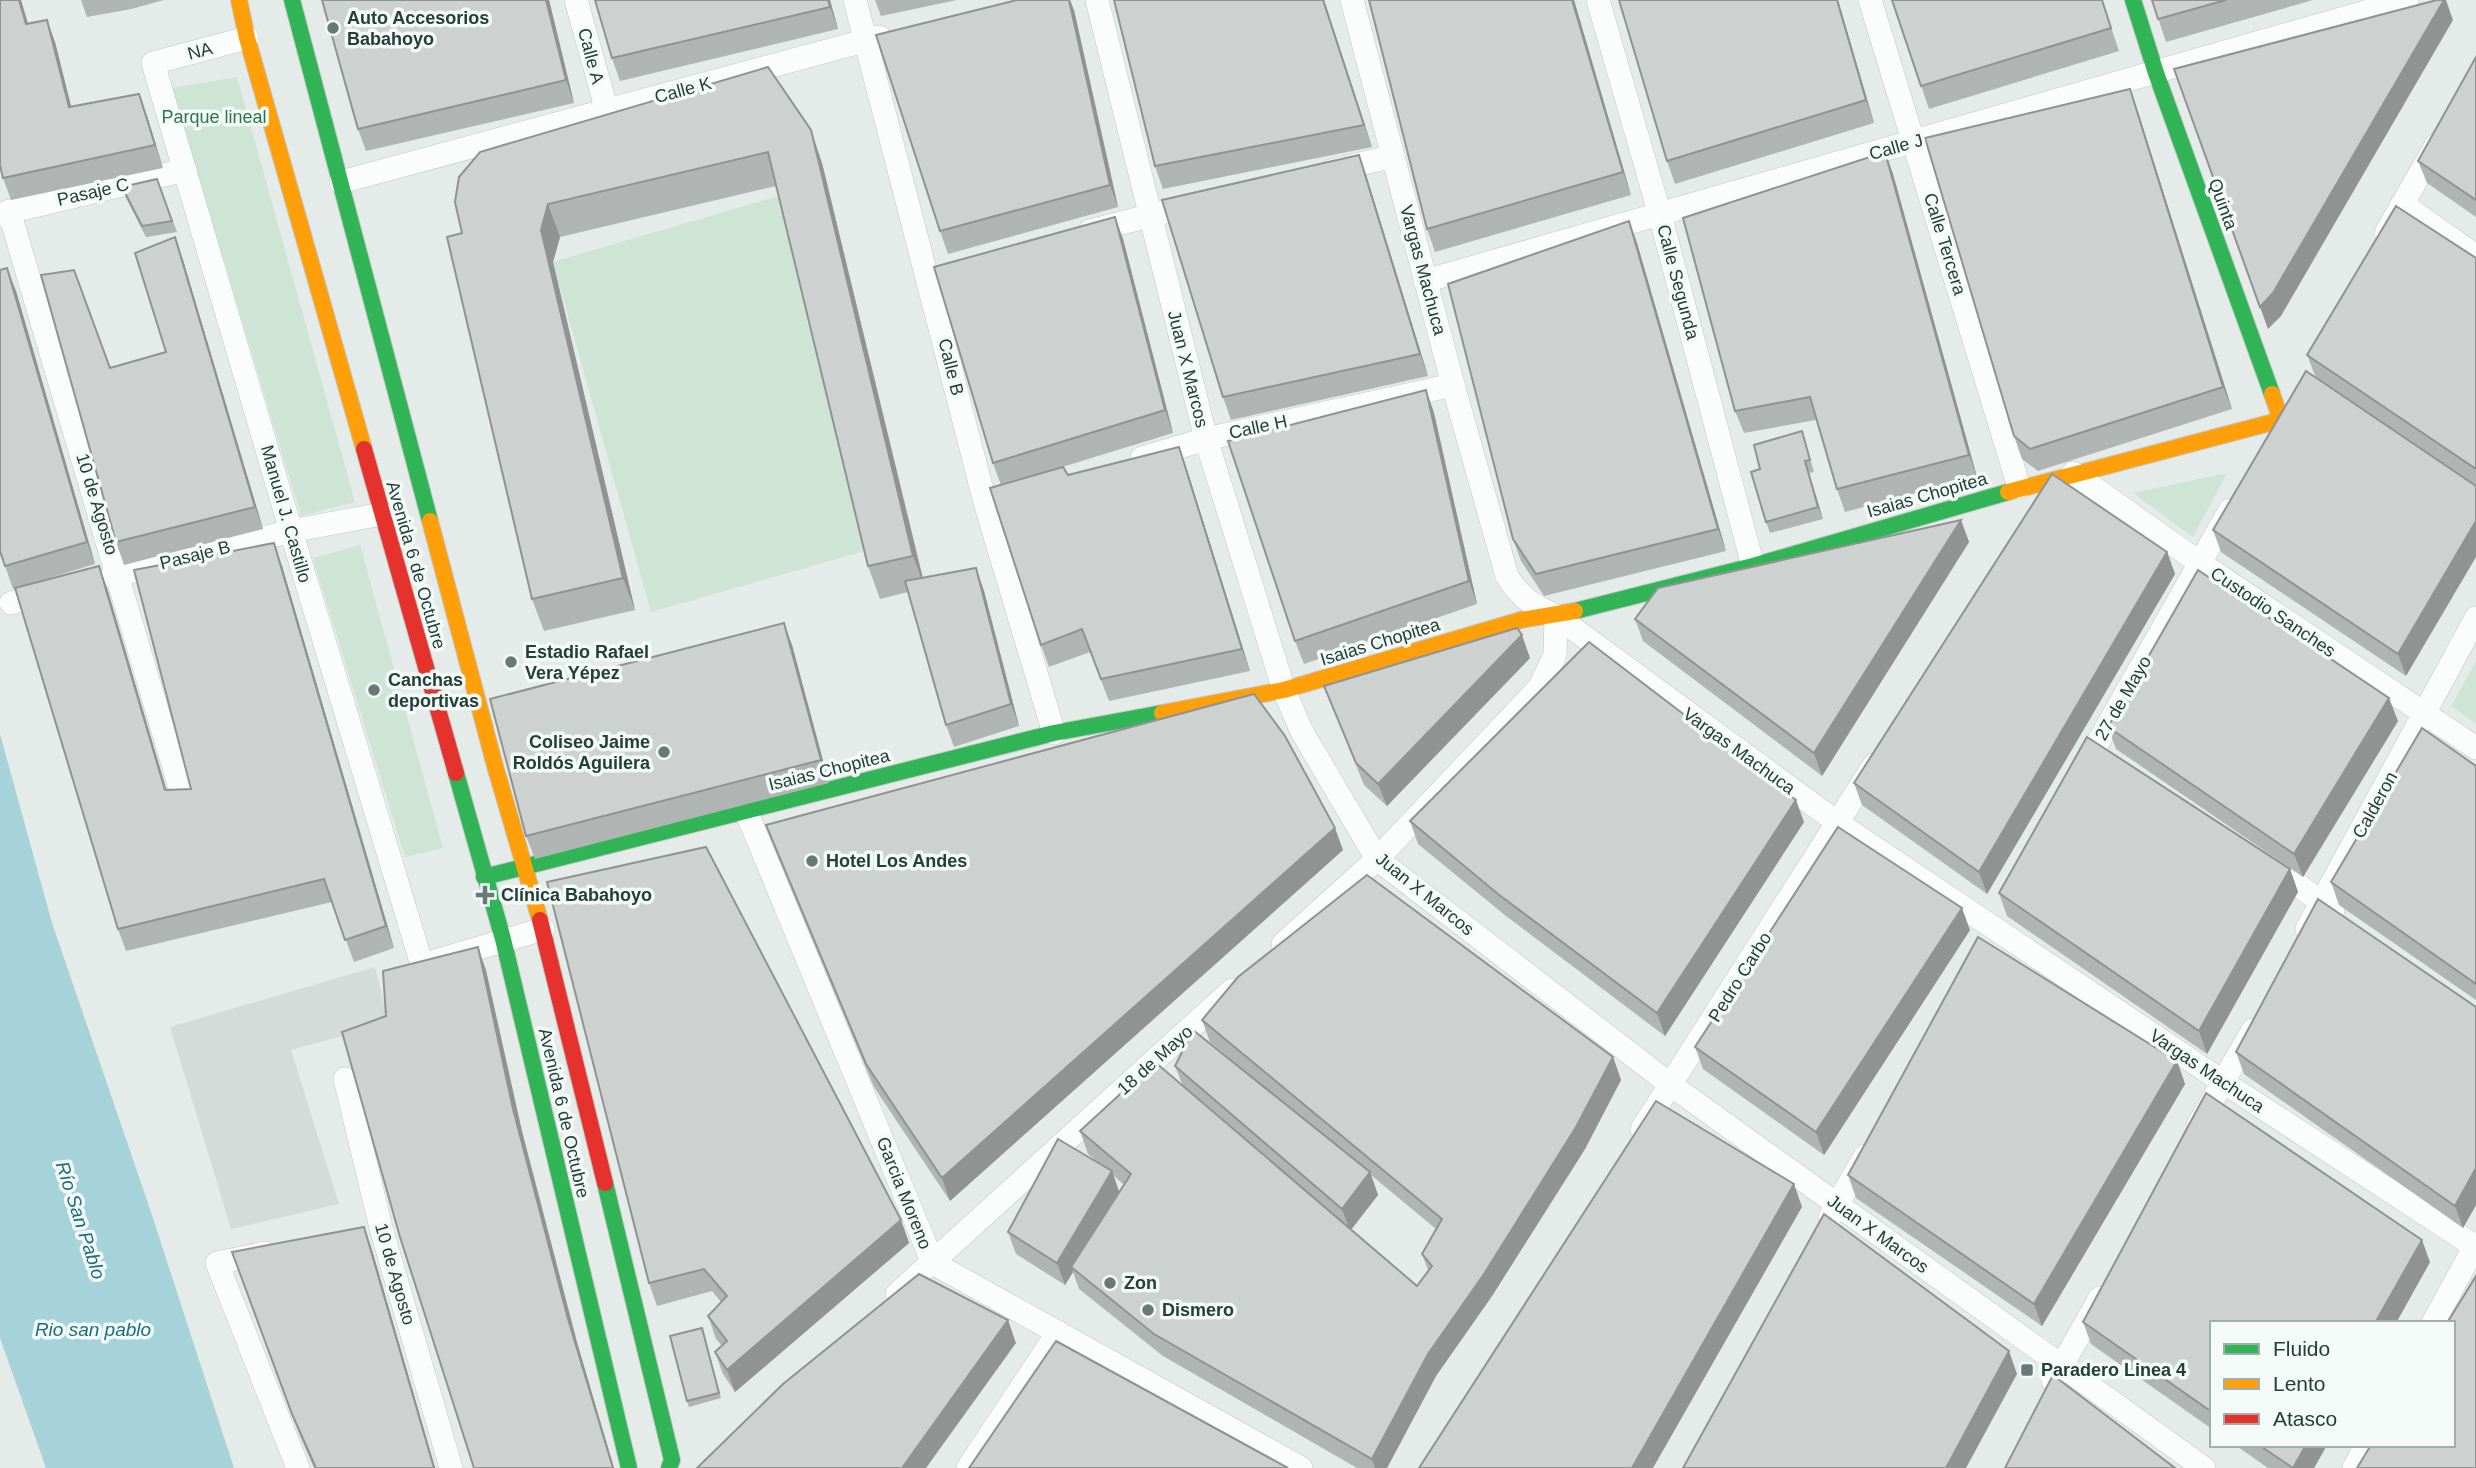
<svg xmlns="http://www.w3.org/2000/svg" width="2476" height="1468" viewBox="0 0 2476 1468" font-family="Helvetica,sans-serif">
  <rect width="100%" height="100%" fill="#e5ebe8"/>
  <polygon fill="#d3dcd8" points="375,967 389,1023 291,1050 339,1204 231,1229 170,1027"/>
  <g fill="#cee4d5">
    <polygon points="237,77 355,502 301,516 172,88"/>
    <polygon points="782,195 868,550 651,612 553,262"/>
    <polygon points="2227,473 2193,537 2133,493"/>
    <polygon points="360,545 443,848 405,857 313,558"/>
    <polygon points="2476,661 2476,724 2451,706"/>
  </g>
  <polygon fill="#a6d2d9" points="0,734 52,923 151,1212 234,1468 46,1468 0,1338"/>
  <g fill="none" stroke-linecap="round" stroke-linejoin="round">
    <g stroke="#c2c8c5" stroke-width="24">
      <g id="street">
        <polyline points="576,0 607,111"/>
        <polyline points="855,0 986,506 1054,733"/>
        <polyline points="1097,0 1206,439 1284,690 1302,732 1377,859 1671,1085 2204,1468"/>
        <path d="M1352,0L1453,385L1507,576C1520,598 1533,605 1556,616L1838,823L2223,1082L2476,1247"/>
        <polyline points="1598,0 1660,215 1753,566"/>
        <polyline points="1870,0 2019,487"/>
        <polyline points="247,38 153,63 291,531 422,965 543,929"/>
        <polyline points="1331,171 1393,156"/>
        <polyline points="341,182 879,37"/>
        <polyline points="2402,204 2476,256"/>
        <polyline points="9,211 183,798"/>
        <polyline points="0,214 185,170"/>
        <polyline points="1090,231 1196,204"/>
        <polyline points="2386,233 2437,144"/>
        <polyline points="1425,281 2407,0"/>
        <polyline points="1142,458 1206,439 1453,385"/>
        <polyline points="2073,473 2200,563 2476,748"/>
        <polyline points="112,576 291,531 382,514"/>
        <polyline points="11,603 48,593"/>
        <polyline points="2083,769 2230,510"/>
        <polyline points="746,811 933,1263 1301,1468"/>
        <polyline points="2272,867 2333,910"/>
        <polyline points="2307,929 2476,618"/>
        <polyline points="1283,944 1377,859 1540,687 1555,655 1556,616"/>
        <polyline points="345,1079 381,1228 451,1468"/>
        <polyline points="2198,1125 2253,1030"/>
        <polyline points="1642,1129 1874,765"/>
        <polyline points="1830,1217 1865,1156"/>
        <polyline points="265,1253 217,1263 298,1468"/>
        <polyline points="897,1294 1232,990"/>
        <polyline points="2433,1323 2476,1244"/>
        <polyline points="2053,1381 2100,1298"/>
        <polyline points="968,1468 1058,1332"/>
        <polyline points="2354,1468 2366,1445"/>
      </g>
    </g>
    <g stroke="#c1c8c5" stroke-width="18">
      <g id="fast">
        <polyline points="292,0 430,521"/>
        <polyline points="2133,0 2156,73 2272,394"/>
        <polyline points="1575,611 1753,566 2008,492"/>
        <polyline points="456,773 503,939 629,1468"/>
        <polyline points="484,877 1054,733 1162,713"/>
        <polyline points="605,1183 672,1460 669,1468"/>
      </g>
    </g>
    <g stroke="#c1c8c5" stroke-width="18">
      <g id="slow">
        <polyline points="239,0 247,38 364,449"/>
        <polyline points="2008,492 2281,420 2272,394"/>
        <polyline points="430,521 495,766 540,920"/>
        <polyline points="1162,713 1284,690 1521,620 1575,611"/>
      </g>
    </g>
    <g stroke="#c1c8c5" stroke-width="18">
      <g id="jam">
        <polyline points="364,449 456,773"/>
        <polyline points="540,920 605,1183"/>
      </g>
    </g>
    <use href="#street" stroke="#fbfcfc" stroke-width="23"/>
    <use href="#fast" stroke="#30b455" stroke-width="16"/>
    <use href="#slow" stroke="#ff9f0a" stroke-width="16"/>
    <use href="#jam" stroke="#e5322d" stroke-width="16"/>
  </g>
  <g fill="#b0b5b3" fill-rule="evenodd">
    <polygon points="81,0 164,0 131,9 87,17"/>
    <polygon points="549,0 574,103 366,151 358,129"/>
    <polygon points="595,0 830,0 838,29 620,81 612,58"/>
    <polygon points="875,0 957,0 881,16"/>
    <polygon points="1114,0 1324,0 1372,147 1163,189 1155,166"/>
    <polygon points="1369,0 1574,0 1631,195 1435,252 1427,229"/>
    <polygon points="1838,0 1874,123 1675,184 1667,161"/>
    <polygon points="1892,0 2102,0 2119,51 1929,109"/>
    <polygon points="2152,0 2313,0 2166,42"/>
    <polygon points="1074,10 1118,207 948,254 940,231"/>
    <polygon points="28,24 55,42 71,107 147,116 163,168 11,200 3,178"/>
    <polygon points="2476,57 2476,217 2427,183 2418,161"/>
    <polygon points="768,67 822,163 923,578 976,568 984,591 1019,726 954,747 946,725 908,592 880,599 868,566 776,186 560,237 553,262 635,610 544,631 532,599 462,233"/>
    <polygon points="2138,112 2232,409 2038,471 2022,459 2014,436"/>
    <polygon points="1885,152 1893,174 1977,477 1845,512 1837,489 1816,420 1744,433 1735,411"/>
    <polygon points="1359,155 1367,178 1428,376 1231,420 1223,397"/>
    <polygon points="157,179 177,232 146,237 126,198 122,187"/>
    <polygon points="1115,217 1123,239 1173,433 1049,471 1068,475 1187,470 1250,671 1109,701 1090,652 1049,667 1041,645 1001,485 993,463"/>
    <polygon points="1629,221 1637,243 1726,551 1544,596 1521,561 1513,539"/>
    <polygon points="175,237 183,260 263,529 124,565 116,542 110,368 166,352"/>
    <polygon points="2476,258 2476,485 2317,379 2406,676 2221,552 2213,530 2316,378 2307,355"/>
    <polygon points="16,291 95,564 13,589 0,551"/>
    <polygon points="1426,390 1434,413 1477,604 1304,664 1295,641"/>
    <polygon points="1802,431 1814,472 1809,473 1823,519 1770,533 1766,522 1760,469"/>
    <polygon points="1961,520 1969,542 1822,776 1643,641 1635,619"/>
    <polygon points="2167,552 2175,574 1987,894 1862,805 1854,783"/>
    <polygon points="99,566 107,588 166,790 191,789 282,566 394,948 354,962 332,902 126,951 118,929"/>
    <polygon points="792,645 829,783 535,859 526,836"/>
    <polygon points="1530,658 1387,806 1364,785 1324,686"/>
    <polygon points="2398,721 2303,877 2116,749 2108,727"/>
    <polygon points="2476,766 2476,1000 2339,905 2331,882"/>
    <polygon points="1410,821 1804,822 1665,1036 1506,916 1418,844"/>
    <polygon points="766,825 1343,850 950,1201 874,1087 774,847"/>
    <polygon points="2290,869 2298,892 2207,1054 2007,916 1999,893"/>
    <polygon points="547,882 901,1220 909,1243 735,1392 723,1374 715,1352 722,1346 716,1339 708,1316 721,1302 712,1291 657,1306 649,1283"/>
    <polygon points="1970,930 1824,1155 1703,1069 1695,1047"/>
    <polygon points="2476,1007 2476,1205 2463,1228 2244,1074 2236,1052"/>
    <path d="M1202,1020L1613,1057L1621,1080L1585,1149L1492,1296L1436,1376L1387,1468H1357L1163,1356L1079,1289L1073,1272L1065,1285L1016,1254L1008,1232L1100,1164L1088,1154L1080,1131L1183,1086L1175,1066L1278,1098L1210,1042ZM1113,1175L1124,1185L1119,1192ZM1371,1175L1436,1229L1422,1254L1428,1270L1417,1286L1351,1230L1378,1195Z"/>
    <polygon points="2177,1061 2185,1084 2042,1326 1856,1198 1848,1175"/>
    <polygon points="372,1250 435,1468 314,1468 300,1436 232,1252"/>
    <polygon points="2430,1262 2396,1323 2212,1323 2212,1429 2091,1344 2083,1322"/>
    <polygon points="704,1333 721,1398 689,1407 687,1401"/>
    <polygon points="2235,1445 2327,1445 2314,1468 2268,1468"/>
  </g>
  <g fill="#909392">
    <polygon points="19,0 21,0 35,47 26,24"/>
    <polygon points="546,0 549,0 574,103 566,80"/>
    <polygon points="828,0 830,0 838,29 830,7"/>
    <polygon points="1069,0 1070,0 1074,10 1118,207 1110,185"/>
    <polygon points="1323,0 1324,0 1372,147 1364,125"/>
    <polygon points="1572,0 1574,0 1631,195 1623,172"/>
    <polygon points="1837,0 1838,0 1874,123 1866,100"/>
    <polygon points="2444,0 2446,0 2453,20 2281,316 2268,329 2260,307"/>
    <polygon points="47,20 55,42 77,130 69,107"/>
    <polygon points="2130,89 2138,112 2232,409 2223,387"/>
    <polygon points="139,94 147,116 163,168 155,145"/>
    <polygon points="811,130 822,163 925,588 913,556"/>
    <polygon points="1885,152 1893,174 1977,477 1969,455"/>
    <polygon points="1359,155 1367,178 1428,376 1420,354"/>
    <polygon points="548,204 560,237 553,262 635,610 623,578 541,230"/>
    <polygon points="1115,217 1123,239 1173,433 1165,410"/>
    <polygon points="1629,221 1637,243 1726,551 1718,529"/>
    <polygon points="175,237 183,260 263,529 255,507"/>
    <polygon points="7,268 16,291 95,564 87,542"/>
    <polygon points="1426,390 1434,413 1477,604 1469,581"/>
    <polygon points="1179,447 1187,470 1250,671 1242,649"/>
    <polygon points="1805,461 1809,473 1823,519 1818,507"/>
    <polygon points="1961,520 1969,542 1822,776 1814,753"/>
    <polygon points="2476,521 2476,557 2406,676 2398,654"/>
    <polygon points="274,543 282,566 394,948 386,926"/>
    <polygon points="2167,552 2175,574 1987,894 1979,872"/>
    <polygon points="99,566 107,588 173,812 165,790"/>
    <polygon points="976,568 984,591 1019,726 1011,704"/>
    <polygon points="784,623 792,645 829,783 821,760"/>
    <polygon points="1522,635 1530,658 1387,806 1378,784"/>
    <polygon points="2389,698 2398,721 2303,877 2294,854"/>
    <polygon points="1796,800 1804,822 1665,1036 1657,1013"/>
    <polygon points="1335,828 1343,850 950,1201 942,1178"/>
    <polygon points="2290,869 2298,892 2207,1054 2199,1031"/>
    <polygon points="1962,908 1970,930 1824,1155 1816,1132"/>
    <polygon points="478,947 486,970 522,1131 577,1342 614,1468 613,1468 568,1319 513,1109"/>
    <polygon points="1613,1057 1621,1080 1585,1149 1492,1296 1436,1376 1387,1468 1375,1468 1372,1459 1428,1354"/>
    <polygon points="2177,1061 2185,1084 2042,1326 2034,1304"/>
    <polygon points="2476,1168 2476,1205 2463,1228 2455,1206"/>
    <polygon points="1112,1171 1120,1194 1071,1267 1073,1272 1065,1285 1057,1263"/>
    <polygon points="1370,1172 1378,1195 1350,1231 1342,1209"/>
    <polygon points="1794,1184 1802,1207 1653,1468 1632,1468"/>
    <polygon points="901,1220 909,1243 735,1392 727,1370"/>
    <polygon points="364,1227 372,1250 435,1468 434,1468"/>
    <polygon points="2422,1240 2430,1262 2396,1323 2375,1323"/>
    <polygon points="1008,1320 1016,1343 926,1468 902,1468"/>
    <polygon points="2009,1351 2017,1374 1966,1468 1946,1468"/>
    <polygon points="2306,1445 2327,1445 2314,1468 2293,1468"/>
  </g>
  <g fill="#cdd2d0" stroke="#909392" stroke-width="2">
    <polygon points="0,0 19,0 26,24 47,20 69,107 139,94 155,145 3,178 0,165"/>
    <polygon points="322,0 546,0 566,80 358,129"/>
    <polygon points="595,0 828,0 830,7 612,58"/>
    <polygon points="1017,0 1069,0 1110,185 940,231 876,35"/>
    <polygon points="1114,0 1323,0 1364,125 1155,166"/>
    <polygon points="1369,0 1572,0 1623,172 1427,229"/>
    <polygon points="1619,0 1837,0 1866,100 1667,161"/>
    <polygon points="1892,0 2102,0 2111,28 1921,86"/>
    <polygon points="2152,0 2226,0 2158,19"/>
    <polygon points="2437,0 2444,0 2273,293 2260,307 2174,69"/>
    <polygon points="2476,57 2476,200 2418,161"/>
    <polygon points="768,67 811,130 913,556 868,566 768,152 548,204 541,230 623,578 532,599 447,237 462,233 455,202 459,177 480,152"/>
    <polygon points="2130,89 2223,387 2030,449 2014,436 1925,138"/>
    <polygon points="1885,152 1969,455 1837,489 1810,397 1735,411 1683,218"/>
    <polygon points="1359,155 1420,354 1223,397 1162,200"/>
    <polygon points="157,179 172,221 142,226 122,187"/>
    <polygon points="2396,206 2476,258 2476,469 2307,355"/>
    <polygon points="1115,217 1165,410 993,463 934,267"/>
    <polygon points="1629,221 1718,529 1536,574 1513,539 1448,284"/>
    <polygon points="175,237 255,507 116,542 41,275 74,270 110,368 166,352 135,253"/>
    <polygon points="7,268 87,542 5,566 0,551 0,270"/>
    <polygon points="2306,371 2476,486 2476,521 2398,654 2213,530"/>
    <polygon points="1426,390 1469,581 1295,641 1228,441"/>
    <polygon points="1802,431 1810,460 1805,461 1818,507 1766,522 1751,472 1760,469 1754,445"/>
    <polygon points="1179,447 1242,649 1101,679 1082,629 1041,645 990,488 1063,467 1068,475"/>
    <polygon points="2052,474 2167,552 1979,872 1854,783"/>
    <polygon points="1961,520 1814,753 1635,619 1658,588"/>
    <polygon points="274,543 386,926 345,940 324,879 118,929 15,588 99,566 165,790 191,789 134,570"/>
    <polygon points="976,568 1011,704 946,725 905,581"/>
    <polygon points="2198,570 2389,698 2294,854 2108,727"/>
    <polygon points="784,623 821,760 526,836 490,699"/>
    <polygon points="1517,628 1522,635 1378,784 1356,763 1324,686"/>
    <polygon points="1589,642 1796,800 1657,1013 1498,894 1410,821"/>
    <polygon points="1254,694 1285,736 1335,828 942,1178 866,1064 766,825"/>
    <polygon points="2422,728 2476,766 2476,984 2331,882"/>
    <polygon points="2087,737 2290,869 2199,1031 1999,893"/>
    <polygon points="1838,827 1962,908 1816,1132 1695,1047"/>
    <polygon points="706,847 901,1220 727,1370 715,1352 727,1341 708,1316 727,1296 704,1269 649,1283 547,882"/>
    <polygon points="1367,875 1613,1057 1576,1127 1484,1274 1428,1354 1372,1459 1154,1334 1071,1267 1131,1174 1080,1131 1155,1062 1417,1286 1432,1266 1422,1254 1442,1219 1202,1020 1238,977"/>
    <polygon points="2318,899 2476,1007 2476,1168 2455,1206 2236,1052"/>
    <polygon points="1978,937 2177,1061 2034,1304 1848,1175"/>
    <polygon points="478,947 513,1109 568,1319 613,1468 474,1468 400,1237 342,1032 386,1016 383,971"/>
    <polygon points="1193,1030 1370,1172 1342,1209 1175,1066"/>
    <polygon points="2206,1093 2422,1240 2375,1323 2212,1323 2212,1412 2083,1322"/>
    <polygon points="1656,1101 1794,1184 1632,1468 1419,1468"/>
    <polygon points="1058,1139 1112,1171 1057,1263 1008,1232"/>
    <polygon points="1824,1214 2009,1351 1946,1468 1683,1468"/>
    <polygon points="364,1227 434,1468 316,1468 292,1414 232,1252"/>
    <polygon points="919,1274 1008,1320 902,1468 697,1468 783,1384"/>
    <polygon points="2476,1276 2476,1468 2357,1468 2371,1445 2453,1445 2453,1323 2447,1323"/>
    <polygon points="702,1328 719,1393 687,1401 670,1336"/>
    <polygon points="1056,1341 1288,1468 969,1468"/>
    <polygon points="2053,1375 2175,1468 2005,1468"/>
    <polygon points="2259,1445 2306,1445 2293,1468"/>
  </g>
  <g fill="#667b76" stroke="#f4faf7" stroke-width="2.5">
    <circle cx="333" cy="28" r="7"/>
    <circle cx="511" cy="662" r="7"/>
    <circle cx="374" cy="690" r="7"/>
    <circle cx="664" cy="752" r="7"/>
    <circle cx="812" cy="861" r="7"/>
    <path d="M481.5 884.5h7v7h7v7h-7v7h-7v-7h-7v-7h7z"/>
    <circle cx="1110" cy="1283" r="7"/>
    <circle cx="1148" cy="1310" r="7"/>
    <rect x="2020" y="1363" width="14" height="14" rx="3.5"/>
  </g>
  <g text-anchor="middle" stroke-width="7" stroke-linejoin="round" paint-order="stroke">
    <g font-size="18" font-weight="bold" fill="#223f38" stroke="#f4faf7" text-anchor="start">
      <text x="347" y="24">Auto Accesorios<tspan x="347" dy="21">Babahoyo</tspan></text>
      <text x="525" y="658">Estadio Rafael<tspan x="525" dy="21">Vera Yépez</tspan></text>
      <text x="388" y="686">Canchas<tspan x="388" dy="21">deportivas</tspan></text>
      <text x="650" y="748" text-anchor="end">Coliseo Jaime<tspan x="650" dy="21">Roldós Aguilera</tspan></text>
      <text x="826" y="867">Hotel Los Andes</text>
      <text x="501" y="901">Clínica Babahoyo</text>
      <text x="1124" y="1289">Zon</text>
      <text x="1162" y="1316">Dismero</text>
      <text x="2041" y="1376">Paradero Linea 4</text>
    </g>
    <g font-size="18" fill="#223f38" stroke="#f4faf7">
      <text transform="translate(200 51) rotate(-15)" y="6">NA</text>
      <text transform="translate(591 56) rotate(75)" y="6">Calle A</text>
      <text transform="translate(683 90) rotate(-15)" y="6">Calle K</text>
      <text transform="translate(1896 147) rotate(-16)" y="6">Calle J</text>
      <text transform="translate(93 192) rotate(-13)" y="6">Pasaje C</text>
      <text transform="translate(2223 204) rotate(70)" y="6">Quinta</text>
      <text transform="translate(1945 244) rotate(73)" y="6">Calle Tercera</text>
      <text transform="translate(1423 270) rotate(75)" y="6">Vargas Machuca</text>
      <text transform="translate(1678 282) rotate(75)" y="6">Calle Segunda</text>
      <text transform="translate(951 367) rotate(76)" y="6">Calle B</text>
      <text transform="translate(1188 369) rotate(76)" y="6">Juan X Marcos</text>
      <text transform="translate(1258 427) rotate(-12)" y="6">Calle H</text>
      <text transform="translate(1927 495) rotate(-16)" y="6">Isaias Chopitea</text>
      <text transform="translate(97 504) rotate(73)" y="6">10 de Agosto</text>
      <text transform="translate(286 514) rotate(74)" y="6">Manuel J. Castillo</text>
      <text transform="translate(195 555) rotate(-14)" y="6">Pasaje B</text>
      <text transform="translate(416 565) rotate(74)" y="6">Avenida 6 de Octubre</text>
      <text transform="translate(2273 612) rotate(34)" y="6">Custodio Sanches</text>
      <text transform="translate(1380 642) rotate(-17)" y="6">Isaias Chopitea</text>
      <text transform="translate(2123 698) rotate(-60)" y="6">27 de Mayo</text>
      <text transform="translate(1739 751) rotate(36)" y="6">Vargas Machuca</text>
      <text transform="translate(829 770) rotate(-14)" y="6">Isaias Chopitea</text>
      <text transform="translate(2375 805) rotate(-61)" y="6">Calderon</text>
      <text transform="translate(1425 894) rotate(39)" y="6">Juan X Marcos</text>
      <text transform="translate(1740 977) rotate(-58)" y="6">Pedro Carbo</text>
      <text transform="translate(1155 1060) rotate(-42)" y="6">18 de Mayo</text>
      <text transform="translate(2207 1071) rotate(34)" y="6">Vargas Machuca</text>
      <text transform="translate(564 1113) rotate(77)" y="6">Avenida 6 de Octubre</text>
      <text transform="translate(904 1193) rotate(68)" y="6">Garcia Moreno</text>
      <text transform="translate(1878 1234) rotate(36)" y="6">Juan X Marcos</text>
      <text transform="translate(395 1274) rotate(74)" y="6">10 de Agosto</text>
    </g>
    <g font-size="18" fill="#2b7749" stroke="#f4faf7">
      <text x="214" y="123">Parque lineal</text>
    </g>
    <g font-size="19" font-style="italic" fill="#1b6d7d" stroke="#f4faf7">
      <text transform="translate(81 1220) rotate(72)" y="7">Río San Pablo</text>
      <text x="93" y="1336">Rio san pablo</text>
    </g>
  </g>
  <rect x="2210" y="1321" width="245" height="126" fill="#f4faf7" stroke="#a0afab" stroke-width="2"/>
  <rect x="2224" y="1344" width="35" height="10" fill="#30b455" stroke="#a0afab" stroke-width="2"/>
  <text x="2273" y="1356" font-size="21" fill="#223f38">Fluido</text>
  <rect x="2224" y="1379" width="35" height="10" fill="#ff9f0a" stroke="#a0afab" stroke-width="2"/>
  <text x="2273" y="1391" font-size="21" fill="#223f38">Lento</text>
  <rect x="2224" y="1414" width="35" height="10" fill="#e5322d" stroke="#a0afab" stroke-width="2"/>
  <text x="2273" y="1426" font-size="21" fill="#223f38">Atasco</text>
</svg>
